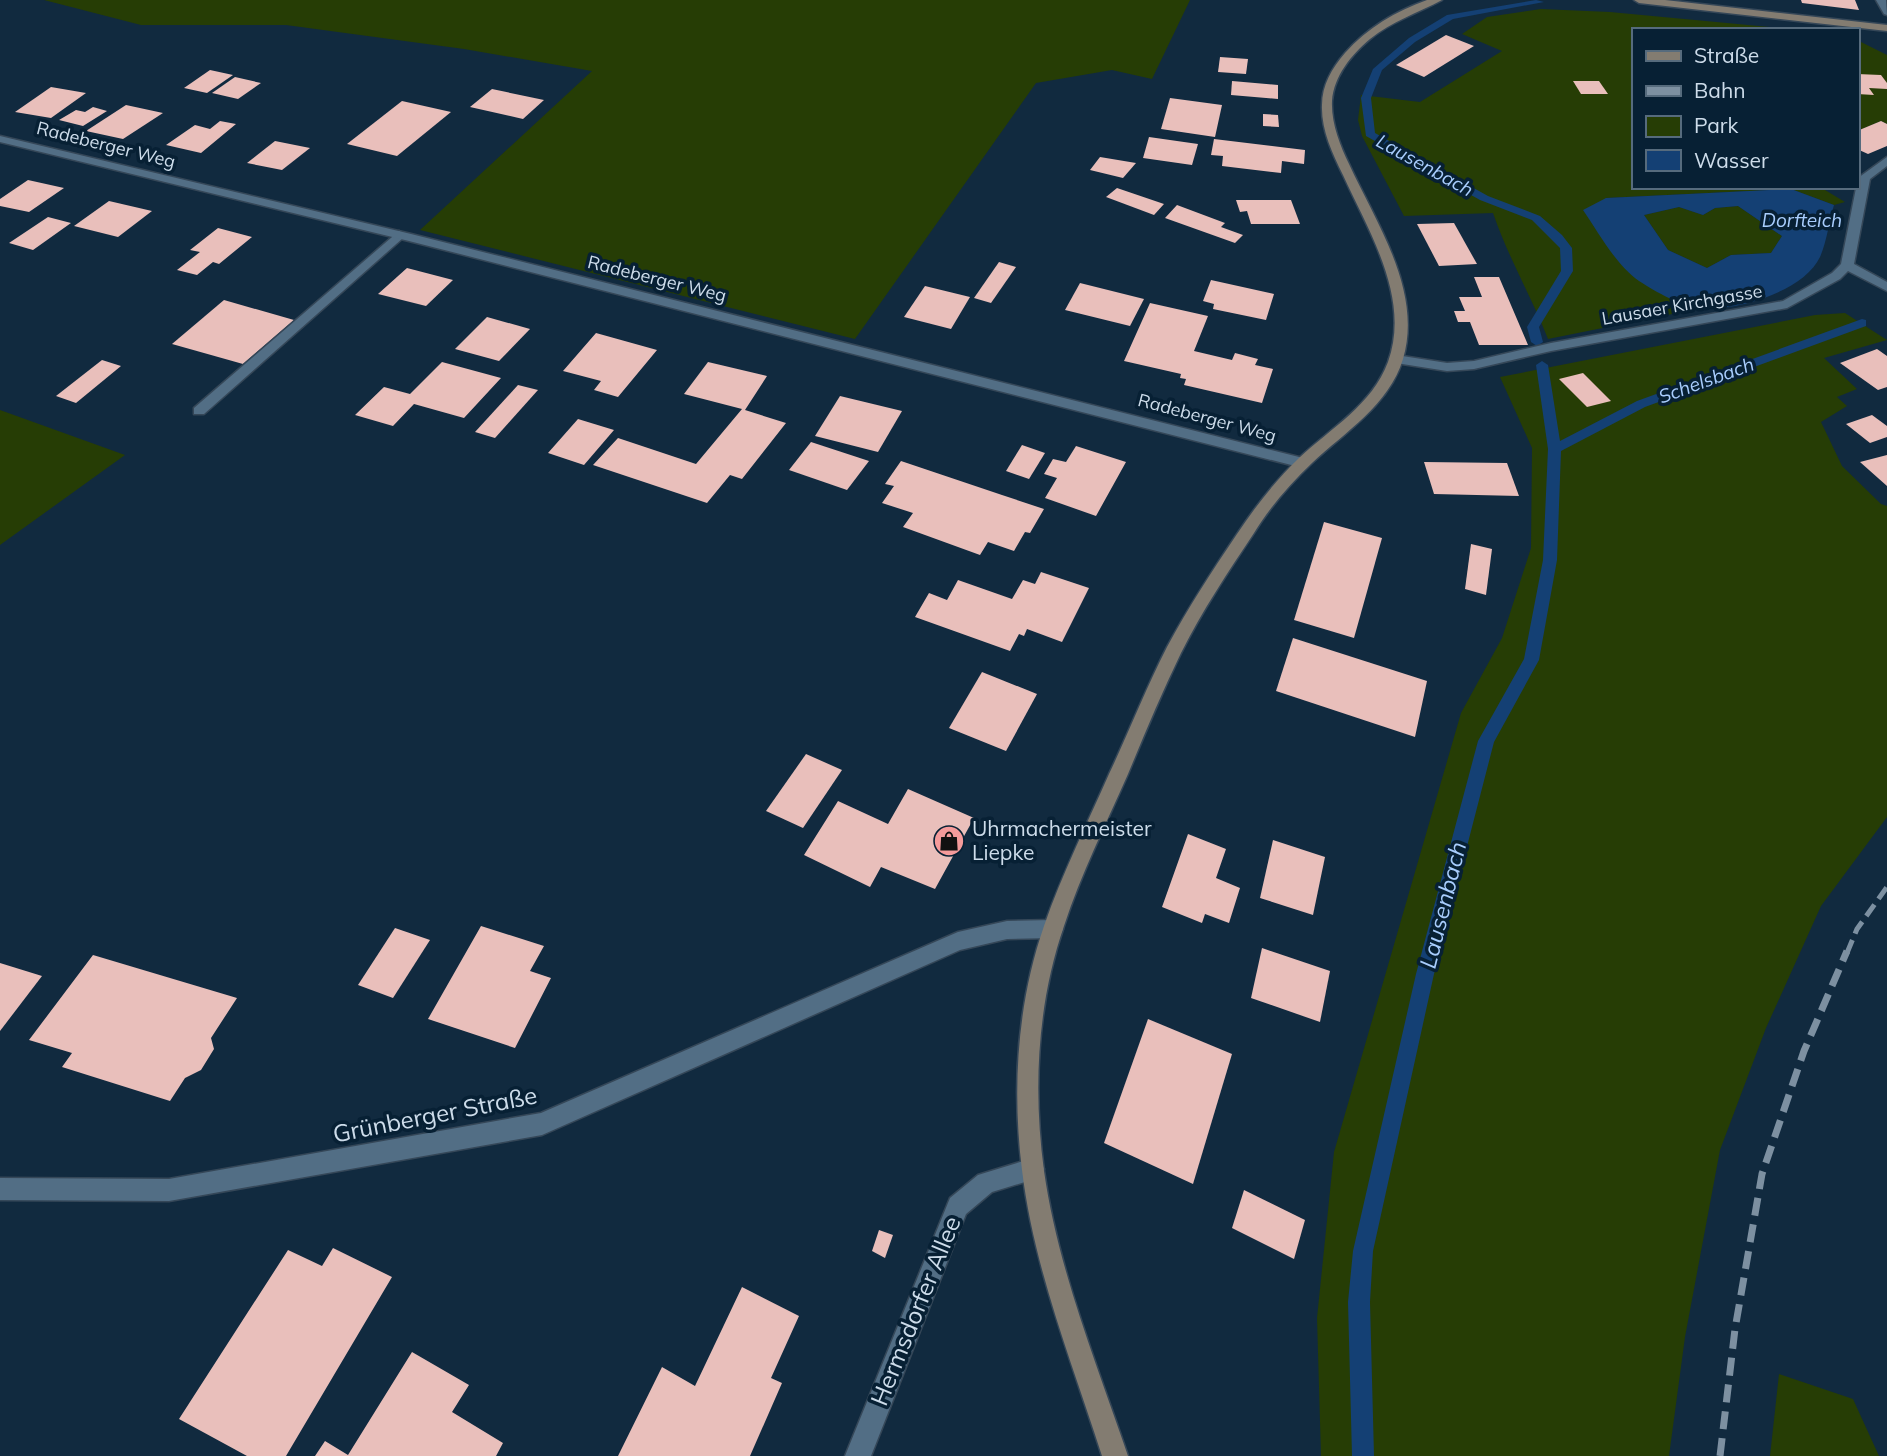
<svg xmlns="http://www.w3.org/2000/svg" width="1887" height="1456" viewBox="0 0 1887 1456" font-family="Mulish,sans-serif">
  <rect width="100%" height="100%" fill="#112a3f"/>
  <g fill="#263d05">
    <polygon points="44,0 1190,0 1152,79 1112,70 1036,83 855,339 420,230 592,71 464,49 286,25 141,25"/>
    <path d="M1541,9L1610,12L1802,30H1633V187H1820L1845,202L1834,205L1791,189L1606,198L1680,303L1702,308L1548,339C1531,296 1508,257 1493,213L1404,216L1362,136L1358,120L1361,95L1420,102L1502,51L1462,34L1487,17Z"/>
    <polygon points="1857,40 1887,55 1887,124 1881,121 1857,131"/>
    <polygon points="1738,206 1782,236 1771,253 1731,255 1707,268 1668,250 1644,215 1679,207 1703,215 1715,208"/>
    <polygon points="1845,313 1887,340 1824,358 1857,389 1837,397 1847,406 1821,422 1842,466 1881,504 1887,506 1887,817 1821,906 1766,1028 1720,1150 1685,1337 1669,1456 1321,1456 1317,1318 1334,1152 1461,713 1502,638 1531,548 1532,448 1500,377 1815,315"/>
    <polygon points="0,410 125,455 0,545"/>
    <polygon points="1779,1374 1853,1399 1879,1456 1770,1456"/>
  </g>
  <path fill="#144074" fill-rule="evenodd" d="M1791,189L1834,205C1829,222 1827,241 1820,257C1804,291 1738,311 1702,308C1682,307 1656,292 1639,281C1615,264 1599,233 1583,210L1606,198ZM1738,206L1782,236L1771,253L1731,255L1707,268L1668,250L1644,215L1679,207L1703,215L1715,208Z"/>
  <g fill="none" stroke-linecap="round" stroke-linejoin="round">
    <g fill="#144074" fill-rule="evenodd">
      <polygon points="1536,0 1544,2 1453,19 1415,42 1382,70 1371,98 1375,133 1488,196 1540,216 1562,235 1572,248 1573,271 1539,327 1543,342 1537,346 1531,342 1527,327 1561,271 1560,248 1532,220 1480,200 1366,136 1361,98 1373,69 1409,38 1447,15"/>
      <polygon points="1862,319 1866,320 1866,326 1645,407 1561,451 1557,560 1539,660 1494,742 1434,974 1373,1251 1370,1302 1374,1456 1352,1456 1348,1302 1353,1251 1416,974 1478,741 1524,659 1543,560 1548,449 1536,365 1542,361 1548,365 1560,441 1637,401"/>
    </g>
  </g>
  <g fill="#e9bfbb">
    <polygon points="1801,0 1855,0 1859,10 1802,3"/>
    <polygon points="1446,35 1474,46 1424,77 1396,65"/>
    <polygon points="1220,57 1248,59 1246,74 1218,72"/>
    <polygon points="210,70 233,75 207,93 184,88"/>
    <polygon points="1857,74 1881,75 1887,83 1887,89 1869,88 1874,95 1857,94"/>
    <polygon points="235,77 261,83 238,99 212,93"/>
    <polygon points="1232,81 1278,85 1278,99 1231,95"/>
    <polygon points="1573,81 1599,81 1608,94 1581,94"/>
    <polygon points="51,87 86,93 51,118 15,112"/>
    <polygon points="492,89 544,100 523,119 470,107"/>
    <polygon points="1170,98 1222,105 1215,137 1161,129"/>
    <polygon points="402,101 451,112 397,156 347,144"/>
    <polygon points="126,105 163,113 123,139 86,131"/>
    <polygon points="93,107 107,111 83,126 59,120 76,110 85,112"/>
    <polygon points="1263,114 1278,115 1279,127 1263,126"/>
    <polygon points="220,121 236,124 201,153 166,145 195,125 210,129"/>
    <polygon points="1881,121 1887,124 1887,146 1868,154 1857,149 1857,131"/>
    <polygon points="1149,137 1198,144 1192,165 1143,158"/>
    <polygon points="1214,139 1305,150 1304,164 1282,161 1281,173 1222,166 1223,156 1211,155"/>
    <polygon points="275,141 310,148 282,170 247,163"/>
    <polygon points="1100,157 1136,163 1123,178 1090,170"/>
    <polygon points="28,180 64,188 29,212 0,206 0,199"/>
    <polygon points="1117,188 1164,204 1154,215 1106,197"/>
    <polygon points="1236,200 1291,200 1300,224 1251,224 1247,211 1240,212"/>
    <polygon points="109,201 152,211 118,237 74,226"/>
    <polygon points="1177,205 1225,223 1221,227 1243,235 1235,243 1165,218"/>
    <polygon points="48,217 71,223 33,250 9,243"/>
    <polygon points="1454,223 1477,264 1439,266 1417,224"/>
    <polygon points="218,228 252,237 219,264 213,262 197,275 177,270 200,252 190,250"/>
    <polygon points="999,262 1016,267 991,303 974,298"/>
    <polygon points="407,268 453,280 426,306 378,294"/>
    <polygon points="1474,277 1499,277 1528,345 1479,345 1470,322 1458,322 1454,311 1465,311 1459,297 1482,297"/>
    <polygon points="1211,280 1274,294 1266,320 1213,309 1214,304 1203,301"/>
    <polygon points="1080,283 1144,299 1130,326 1065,310"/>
    <polygon points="925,286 970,297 951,329 904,317"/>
    <polygon points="224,300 294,320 243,364 172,344"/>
    <polygon points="1150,303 1208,316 1194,351 1232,360 1235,353 1258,359 1255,365 1273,369 1262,403 1184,385 1186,379 1180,378 1181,374 1124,361"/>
    <polygon points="487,317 530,329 499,361 455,349"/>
    <polygon points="596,333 657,350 618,397 594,390 601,381 563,371"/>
    <polygon points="1877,349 1887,356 1887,387 1878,390 1840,363"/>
    <polygon points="102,360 121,366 76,403 56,396"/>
    <polygon points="442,362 501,378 464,418 414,404 393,426 355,415 384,387 410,394"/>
    <polygon points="708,362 767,376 745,410 786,423 742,479 730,475 707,503 593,465 618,438 696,464 742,409 684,394"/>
    <polygon points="1583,373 1611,401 1587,407 1559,379"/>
    <polygon points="518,385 538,390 495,438 475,432"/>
    <polygon points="840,396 902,411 878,452 815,436"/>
    <polygon points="1872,415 1887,426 1887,437 1870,443 1846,424"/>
    <polygon points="578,419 614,430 584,465 548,453"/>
    <polygon points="811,442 869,461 847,490 789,470"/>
    <polygon points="1022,445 1045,453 1029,479 1006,471"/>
    <polygon points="1076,446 1126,462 1096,516 1045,498 1057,478 1044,474 1053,459 1066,462"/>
    <polygon points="1887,455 1887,486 1860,462"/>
    <polygon points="901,461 1002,495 1044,509 1030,533 1025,532 1014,551 988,542 980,555 903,527 913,513 882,503 894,486 885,484"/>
    <polygon points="1424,462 1507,463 1519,496 1434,494"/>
    <polygon points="1324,522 1382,538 1354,638 1294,620"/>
    <polygon points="1471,544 1492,549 1486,595 1465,589"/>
    <polygon points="1041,572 1089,588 1062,642 1027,629 1024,636 1019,634 1010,651 915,617 929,593 947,600 958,580 1012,599 1023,580 1035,584"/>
    <polygon points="1293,638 1427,681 1415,737 1276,691"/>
    <polygon points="982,672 1037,694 1006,751 949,728"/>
    <polygon points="806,754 842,770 803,828 766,811"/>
    <polygon points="908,789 974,818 935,889 881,867 870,887 804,855 838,801 888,824"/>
    <polygon points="1188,834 1226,849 1216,878 1240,888 1229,923 1205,914 1202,923 1162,907"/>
    <polygon points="1273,840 1325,857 1313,915 1260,898"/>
    <polygon points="481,926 544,946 530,971 551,978 515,1048 428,1019"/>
    <polygon points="395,928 430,940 393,998 358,985"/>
    <polygon points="1262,948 1330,971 1320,1022 1251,998"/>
    <polygon points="93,955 237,998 211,1038 214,1049 201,1070 185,1078 170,1101 62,1067 72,1053 29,1040"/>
    <polygon points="0,963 42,976 0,1031"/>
    <polygon points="1148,1019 1232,1054 1193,1184 1104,1143"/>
    <polygon points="1244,1190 1305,1220 1294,1259 1232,1228"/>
    <polygon points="879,1230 893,1235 885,1258 872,1251"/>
    <polygon points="333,1248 392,1277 286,1456 247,1456 179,1419 288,1250 322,1266"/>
    <polygon points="742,1287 799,1316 771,1378 782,1383 750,1456 618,1456 662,1367 695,1386"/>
    <polygon points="412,1352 469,1385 452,1412 503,1443 496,1456 315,1456 325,1441 348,1455"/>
  </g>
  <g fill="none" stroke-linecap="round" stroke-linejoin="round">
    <g stroke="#354758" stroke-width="3">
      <polygon id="service" points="399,231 405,235 403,238 204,414 194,414 194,408"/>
    </g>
    <g stroke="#354758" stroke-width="3">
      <g id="minor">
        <polygon points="1876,0 1886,0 1887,15 1884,14"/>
        <polygon points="1887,157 1887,166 1870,179 1854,264 1887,282 1887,291 1848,271 1840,279 1787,308 1551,351 1474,369 1447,371 1396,363 1389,359 1396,355 1447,363 1474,361 1551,343 1783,301 1832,273 1841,264 1858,178"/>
        <polygon points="1033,1158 1041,1161 1044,1169 1041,1177 992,1192 966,1214 871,1456 845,1456 950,1198 978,1175"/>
      </g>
    </g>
    <g stroke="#354758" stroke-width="3">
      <g id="tertiary">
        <polygon points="0,136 411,234 1303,458 1310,463 1303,468 409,241 0,142"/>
        <polygon points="1053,920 1060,922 1063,929 1060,936 1053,938 1007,939 960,950 542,1135 169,1201 0,1200 0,1178 169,1179 541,1113 958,932 1007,921"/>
      </g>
    </g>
    <g stroke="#354758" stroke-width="3">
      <g id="secondary">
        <path d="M1427,0H1442C1418,13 1392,21 1370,39C1351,55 1334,76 1332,101C1331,123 1340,145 1349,164C1376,223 1423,291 1403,359C1389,405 1345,432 1312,463C1290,484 1270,507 1254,533C1228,572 1202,611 1181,653C1162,692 1145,733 1128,774C1106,824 1081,874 1064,926C1037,1004 1033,1090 1044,1171C1058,1269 1096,1362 1128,1456H1102C1072,1362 1034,1269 1022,1170C1012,1089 1017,1004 1044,926C1062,874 1087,824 1109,774C1129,732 1146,688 1167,647C1188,608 1212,571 1237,534C1255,507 1275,481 1299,458C1331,428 1372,405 1388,362C1411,298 1369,232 1343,175C1332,153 1321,129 1322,105C1322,85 1332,68 1345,53C1367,28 1396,11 1427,0Z"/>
        <polygon points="1634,0 1665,0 1887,25 1887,31 1639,3"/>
      </g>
    </g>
    <use href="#service" fill="#526e85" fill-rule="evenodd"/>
    <use href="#minor" fill="#526e85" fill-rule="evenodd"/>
    <use href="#tertiary" fill="#526e85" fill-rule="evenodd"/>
    <use href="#secondary" fill="#837c71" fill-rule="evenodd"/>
    <polyline stroke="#7d90a1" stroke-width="5" stroke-dasharray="14 7" stroke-linecap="butt" points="1847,953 1857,929 1887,887"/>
    <polyline stroke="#7d90a1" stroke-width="7" stroke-dasharray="18 9" stroke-linecap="butt" points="1720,1456 1735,1329 1762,1174 1804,1051 1847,951"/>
  </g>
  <defs>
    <g id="shop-disc" transform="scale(1.575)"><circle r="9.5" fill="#f59b9b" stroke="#072034"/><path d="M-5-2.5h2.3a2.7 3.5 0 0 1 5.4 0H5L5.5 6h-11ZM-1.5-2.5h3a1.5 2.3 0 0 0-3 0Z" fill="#111"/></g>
  </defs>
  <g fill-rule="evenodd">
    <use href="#shop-disc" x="949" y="841"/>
  </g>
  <g text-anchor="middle" stroke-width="7" stroke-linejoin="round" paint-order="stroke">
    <g font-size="18" fill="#cddcea" stroke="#072034">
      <text transform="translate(106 145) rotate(14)" y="6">Radeberger Weg</text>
      <text transform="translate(657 279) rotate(14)" y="6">Radeberger Weg</text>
      <text transform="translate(1682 305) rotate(-10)" y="6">Lausaer Kirchgasse</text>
      <text transform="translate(1207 418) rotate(15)" y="6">Radeberger Weg</text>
    </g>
    <g font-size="19" font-style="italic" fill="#a8cdfd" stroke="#072034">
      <text transform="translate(1425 165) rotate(29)" y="7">Lausenbach</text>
      <text x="1802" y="227">Dorfteich</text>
      <text transform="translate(1706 380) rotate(-20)" y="7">Schelsbach</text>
    </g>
    <g font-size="21" fill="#cddcea" stroke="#072034" text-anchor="start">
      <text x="972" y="836">Uhrmachermeister<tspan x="972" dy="24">Liepke</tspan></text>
    </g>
    <g font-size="23" font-style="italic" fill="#a8cdfd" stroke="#072034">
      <text transform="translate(1443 905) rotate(-76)" y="8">Lausenbach</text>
    </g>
    <g font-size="24" fill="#cddcea" stroke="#072034">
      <text transform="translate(435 1115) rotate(-11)" y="8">Grünberger Straße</text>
      <text transform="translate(916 1311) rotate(-68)" y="8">Hermsdorfer Allee</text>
    </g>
  </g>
  <rect x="1632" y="28" width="228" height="161" fill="#072034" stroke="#566b7d" stroke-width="2"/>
  <rect x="1646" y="51" width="35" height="10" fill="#837c71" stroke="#566b7d" stroke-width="2"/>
  <text x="1694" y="63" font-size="21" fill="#cddcea">Straße</text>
  <rect x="1646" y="86" width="35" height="10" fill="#7d90a1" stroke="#566b7d" stroke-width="2"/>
  <text x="1694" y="98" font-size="21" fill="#cddcea">Bahn</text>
  <rect x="1646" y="116" width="35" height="21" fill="#263d05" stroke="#566b7d" stroke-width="2"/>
  <text x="1694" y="133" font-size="21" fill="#cddcea">Park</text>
  <rect x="1646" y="150" width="35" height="21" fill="#144074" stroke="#566b7d" stroke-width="2"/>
  <text x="1694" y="168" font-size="21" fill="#cddcea">Wasser</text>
</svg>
